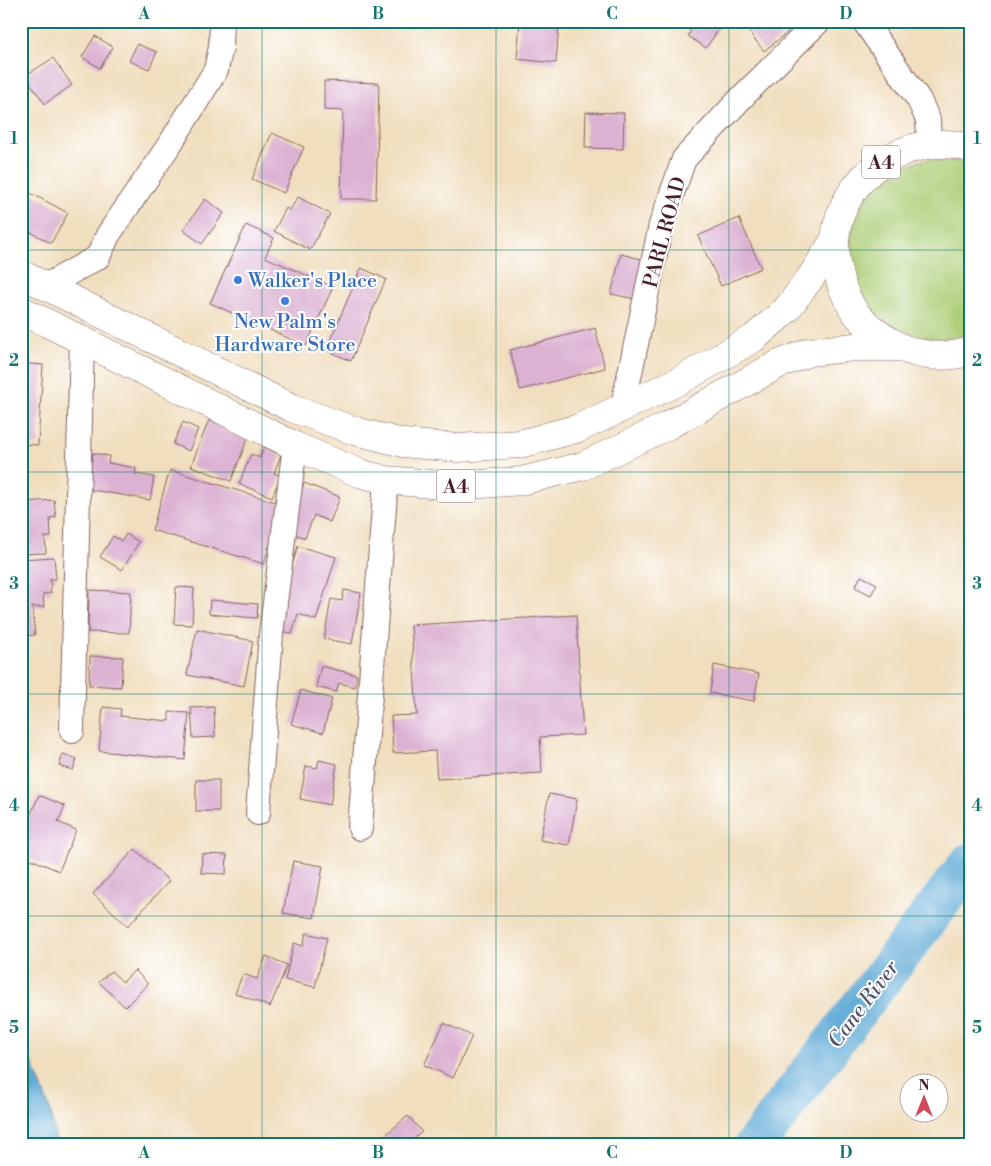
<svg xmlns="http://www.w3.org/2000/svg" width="991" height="1166" viewBox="0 0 991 1166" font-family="'Libre Bodoni',serif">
  <rect width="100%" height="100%" fill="#fff"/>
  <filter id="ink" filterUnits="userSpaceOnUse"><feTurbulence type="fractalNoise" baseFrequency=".02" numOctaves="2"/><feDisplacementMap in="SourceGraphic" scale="10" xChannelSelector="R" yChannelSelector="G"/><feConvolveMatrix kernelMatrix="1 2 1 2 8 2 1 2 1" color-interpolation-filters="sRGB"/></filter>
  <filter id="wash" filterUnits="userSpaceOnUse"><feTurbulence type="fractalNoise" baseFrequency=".0096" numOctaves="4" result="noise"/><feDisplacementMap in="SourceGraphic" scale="20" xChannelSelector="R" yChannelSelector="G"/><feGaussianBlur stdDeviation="1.12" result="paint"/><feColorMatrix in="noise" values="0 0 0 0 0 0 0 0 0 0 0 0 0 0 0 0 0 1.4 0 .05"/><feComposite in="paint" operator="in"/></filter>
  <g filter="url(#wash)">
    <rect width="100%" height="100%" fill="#f0debe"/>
    <path fill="#adcf78" stroke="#7c7752" d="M937,158L970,164V333C951,340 932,340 914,334C832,309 829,198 907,165C915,161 927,160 937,158Z"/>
    <polygon fill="#5eaad6" stroke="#546480" points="21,1033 50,1109 57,1145 21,1145"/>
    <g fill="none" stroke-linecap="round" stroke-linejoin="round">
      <polyline stroke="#5eaad6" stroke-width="41" points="755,1145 970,863"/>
    </g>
    <g id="blocks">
      <g fill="#dcb2d3">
        <polygon points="520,21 559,24 556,63 517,59"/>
        <polygon points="688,21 718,21 722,24 706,48 688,36 691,31 684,27"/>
        <polygon points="740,21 779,21 788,32 764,51"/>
        <polygon points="95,36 113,47 100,68 82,57"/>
        <polygon points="137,44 157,52 149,69 129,61"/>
        <polygon points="53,58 72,85 45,104 25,76"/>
        <polygon points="324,81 379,83 376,199 341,199 343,111 324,110"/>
        <polygon points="586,112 624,113 623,149 585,148"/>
        <polygon points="272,133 304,147 284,193 252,179"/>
        <polygon points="21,188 68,213 51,243 21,227"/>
        <polygon points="298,197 330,214 310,250 274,231 286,208 290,210"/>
        <polygon points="205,199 224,213 202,244 183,230"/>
        <polygon points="739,218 761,268 721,286 698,236"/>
        <polygon points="246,225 274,238 265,257 333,287 306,346 210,303"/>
        <polygon points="621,254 645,260 635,299 611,294"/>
        <polygon points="361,268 386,279 351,361 326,350"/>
        <polygon points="595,328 605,368 520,390 510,350"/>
        <polygon points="21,363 43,365 38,445 21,444"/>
        <polygon points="209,420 249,435 231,481 191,466"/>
        <polygon points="183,422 198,429 189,451 173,444"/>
        <polygon points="264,447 281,455 274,473 281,476 272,497 239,484 251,454 260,458"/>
        <polygon points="93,453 109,456 108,463 136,468 135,474 154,477 150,500 87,489"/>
        <polygon points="170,470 282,504 264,564 152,530"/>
        <polygon points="304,483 340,497 330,522 314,515 305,538 286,531"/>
        <polygon points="54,500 56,517 50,518 51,537 45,537 46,553 21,554 21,502"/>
        <polygon points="126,534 139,542 122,570 100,557 113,536 122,541"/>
        <polygon points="298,546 336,557 316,620 298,614 292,634 273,628"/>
        <polygon points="54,557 56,579 50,579 51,593 43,594 44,607 32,607 35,635 21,636 21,559"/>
        <polygon points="861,576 877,584 871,595 855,587"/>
        <polygon points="176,587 194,588 192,625 174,624"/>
        <polygon points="89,590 131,592 129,633 88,632"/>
        <polygon points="344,590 361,593 352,644 324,639 331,599 342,601"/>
        <polygon points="210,600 258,604 257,618 209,614"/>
        <polygon points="576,615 583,735 540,737 542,773 437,779 435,751 393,753 391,716 417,715 411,625"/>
        <polygon points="197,629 253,641 244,686 187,675"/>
        <polygon points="90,656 123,657 121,687 89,685"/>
        <polygon points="714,665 759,674 754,701 710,693"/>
        <polygon points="321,666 357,675 355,687 339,683 336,692 316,687"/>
        <polygon points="301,690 332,699 323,733 291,724"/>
        <polygon points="103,707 121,709 120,716 169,721 169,712 189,713 185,760 99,751"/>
        <polygon points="214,707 215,737 193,738 191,708"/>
        <polygon points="63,754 77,759 73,770 59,766"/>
        <polygon points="319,760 337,764 330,805 300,799 306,766 317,768"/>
        <rect x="196" y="780" width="23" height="31"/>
        <polygon points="549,794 577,799 569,845 540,840"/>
        <polygon points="39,795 65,806 58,822 76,830 59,871 21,855 21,837"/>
        <polygon points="135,849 169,881 128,926 93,894"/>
        <polygon points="202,854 227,855 226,874 201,873"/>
        <polygon points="293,861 323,866 314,918 283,913"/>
        <polygon points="306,933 327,938 315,987 285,980 294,943 303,946"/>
        <polygon points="266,956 287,965 270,1007 235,993 243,974 257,979"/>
        <polygon points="135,970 148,984 125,1007 99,982 111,971 123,982"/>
        <polygon points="444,1023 472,1036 453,1078 424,1065"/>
        <polygon points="408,1116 422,1132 406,1145 391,1145 384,1136"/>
      </g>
    </g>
  </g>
  <g filter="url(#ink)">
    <use href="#blocks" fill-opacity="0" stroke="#84625e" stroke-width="1"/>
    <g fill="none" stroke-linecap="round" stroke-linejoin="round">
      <g stroke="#84625e" stroke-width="26">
        <g id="minor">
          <polyline points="864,21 919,100 928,120 929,144"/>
          <polyline points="46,286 98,257 108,235 170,144 216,70 221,47 222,21"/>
          <polyline points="623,406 661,225 684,159 745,94 819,21"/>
          <polyline points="72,731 82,340"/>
          <polyline points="258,813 271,634 295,446"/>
          <polyline points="360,828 386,480"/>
        </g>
      </g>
      <g stroke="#84625e" stroke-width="29">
        <g id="trunk">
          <path d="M970,148C909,130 840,175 835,240C834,261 839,283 849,302C857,319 874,331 889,341C912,356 944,360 970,351"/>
          <polyline points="21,274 292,408 355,431 403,443 458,448 520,444 579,428 681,380 754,338 786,310 811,277 835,239"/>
          <polyline points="21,310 295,446 359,473 386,480 454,486 521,481 583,466 667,426 777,365 809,352 855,347 899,347"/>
        </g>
      </g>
      <use href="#minor" stroke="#fff" stroke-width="24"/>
      <use href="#trunk" stroke="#fff" stroke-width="28"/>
    </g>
  </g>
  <path fill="none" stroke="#0f766e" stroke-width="1" stroke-opacity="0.55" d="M262,21V1145M496,21V1145M729,21V1145M21,250H970M21,472H970M21,694H970M21,916H970"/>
  <g fill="#3f7fe0" stroke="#fff" stroke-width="2">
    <circle cx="238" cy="280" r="5"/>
    <circle cx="285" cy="301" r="5"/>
  </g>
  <g text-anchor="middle" stroke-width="4" stroke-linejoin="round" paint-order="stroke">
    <g fill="#fff" stroke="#80626b" stroke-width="1">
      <rect x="862" y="145.5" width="38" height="33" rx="4"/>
      <rect x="437" y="469.5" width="38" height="33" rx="4"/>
    </g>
    <g font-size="19" font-weight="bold" fill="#4a1f2b">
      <text x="881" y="169">A4</text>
      <text x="456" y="493">A4</text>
    </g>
    <g font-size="20" fill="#4a1f2b" stroke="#fff">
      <text transform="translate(664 232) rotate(-75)" y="7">PARL ROAD</text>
    </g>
    <g font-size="20" fill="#366cbe" stroke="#fff" text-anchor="start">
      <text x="248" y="287">Walker's Place</text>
      <text x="285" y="328" text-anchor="middle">New Palm's<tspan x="285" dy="23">Hardware Store</tspan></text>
    </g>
    <g font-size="21" font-style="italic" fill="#52576f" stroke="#fff">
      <text transform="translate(863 1004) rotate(-53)" y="7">Cane River</text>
    </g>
  </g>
  <rect width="991" height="1166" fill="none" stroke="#fff" stroke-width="55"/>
  <g transform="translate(924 1098)"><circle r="24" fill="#ffffff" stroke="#b7a5aa"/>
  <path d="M0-4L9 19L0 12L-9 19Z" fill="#d1495b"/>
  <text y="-8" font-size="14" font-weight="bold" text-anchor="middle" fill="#4a1f2b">N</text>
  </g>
  <rect x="28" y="28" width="936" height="1110" fill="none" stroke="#0f766e" stroke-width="2"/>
  <g font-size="16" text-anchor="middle" font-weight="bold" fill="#0f766e">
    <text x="144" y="19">A</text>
    <text x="378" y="19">B</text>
    <text x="612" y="19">C</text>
    <text x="846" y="19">D</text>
    <text x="14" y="144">1</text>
    <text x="977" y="144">1</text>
    <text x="14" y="366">2</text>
    <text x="977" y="366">2</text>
    <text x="14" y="589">3</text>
    <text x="977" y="589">3</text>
    <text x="14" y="811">4</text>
    <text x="977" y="811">4</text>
    <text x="14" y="1033">5</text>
    <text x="977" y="1033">5</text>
    <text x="144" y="1158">A</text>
    <text x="378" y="1158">B</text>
    <text x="612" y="1158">C</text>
    <text x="846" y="1158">D</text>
  </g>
</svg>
